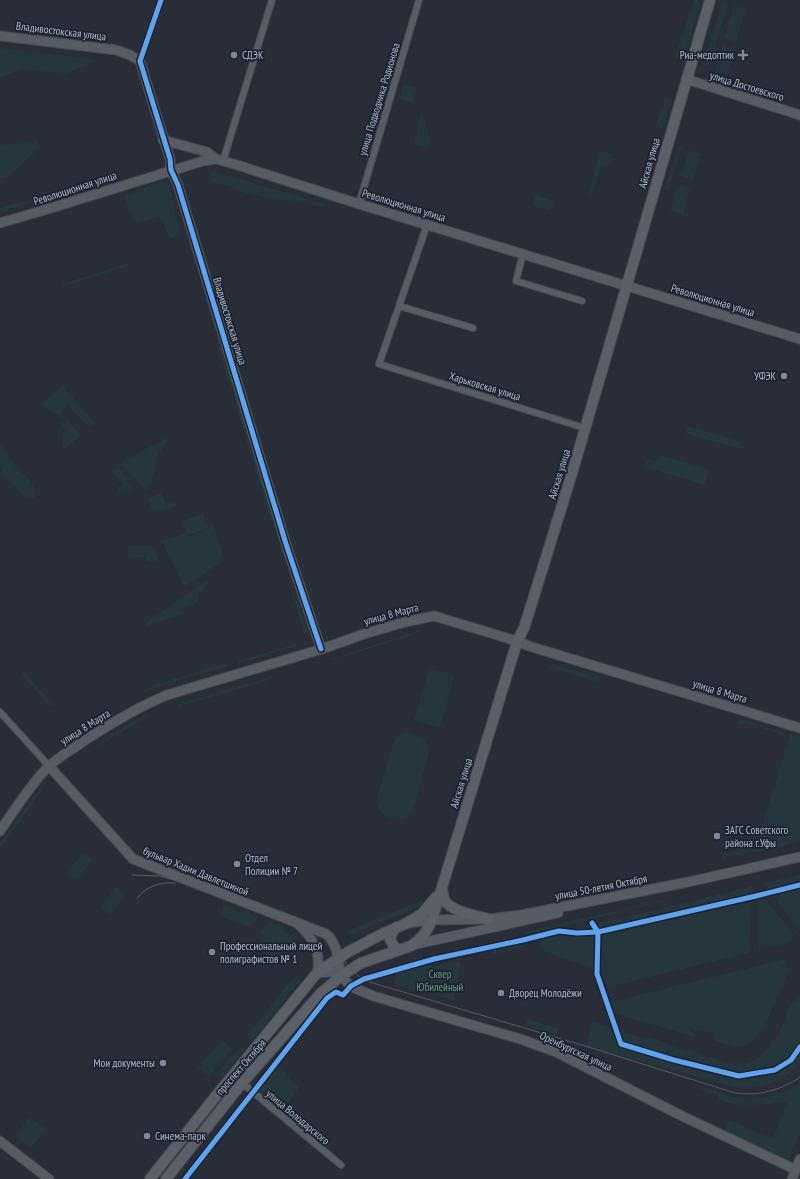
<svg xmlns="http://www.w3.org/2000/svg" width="800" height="1179" viewBox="0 0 800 1179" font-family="'PT Sans Narrow',sans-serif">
  <rect width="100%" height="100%" fill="#282d37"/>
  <g fill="#25373d">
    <polygon points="694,0 699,0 700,4 683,61 675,58"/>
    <polygon points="722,2 728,4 709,67 703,65"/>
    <polygon points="734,6 746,9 736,42 724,38"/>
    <polygon points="722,46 734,50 727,74 715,71"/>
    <polygon points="0,48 99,60 64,74 21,69 0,78"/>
    <polygon points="404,84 417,88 413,103 399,99"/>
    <polygon points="665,97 670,99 671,101 662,129 655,128"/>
    <polygon points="422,112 430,139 427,148 415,144 414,143"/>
    <polygon points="38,140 40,147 8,177 0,179 0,145"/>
    <polygon points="679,146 682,147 669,190 665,189 678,147"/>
    <polygon points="689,150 701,154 693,180 681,176"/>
    <polygon points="600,151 613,154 609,167 601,165 592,196 588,195"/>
    <polygon points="212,171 325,204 324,207 262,197 237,191 229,186 214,183 211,181 210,175"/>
    <polygon points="161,182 168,183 170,188 180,235 170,238 160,217 134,223 124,196 132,194 137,190"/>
    <polygon points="678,185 690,188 683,214 670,210"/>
    <polygon points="45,195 47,199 0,212 0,208"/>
    <polygon points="535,195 554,201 550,211 532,206"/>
    <polygon points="128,263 129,266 62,287 62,284"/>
    <polygon points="688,291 748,310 747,314 687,295"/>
    <polygon points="221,345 234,386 230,387 217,346"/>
    <polygon points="63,386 95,423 89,427 68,406 62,409 61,414 52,413 42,405 43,402"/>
    <polygon points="236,394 274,519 270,520 233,395"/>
    <polygon points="65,421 68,421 81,435 64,450 62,447 63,434 66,433 66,428 61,428 61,423"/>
    <polygon points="688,426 741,442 739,449 685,433"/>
    <polygon points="168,437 162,449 156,457 155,468 148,490 146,491 121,462"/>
    <path d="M0,441C4,449 8,457 13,463C21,474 38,482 35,497L30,499H26L0,469Z"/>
    <polygon points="661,455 708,469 709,471 705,485 644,467 646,460 648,459 658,461 660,456"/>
    <polygon points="119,467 133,486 126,493 118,492 118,488 122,485 112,472"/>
    <polygon points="162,493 165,503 175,500 176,506 158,512 157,509 152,511 148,498"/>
    <polygon points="203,514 208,529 186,535 182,521"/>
    <polygon points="213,525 225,560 184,587 162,541 185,533 186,537 209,529 208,526"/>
    <polygon points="153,546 159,561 146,562 145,557 128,558 128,546"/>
    <polygon points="208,580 205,590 198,595 198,602 182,609 183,614 146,626 148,621"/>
    <polygon points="295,591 308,632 304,633 291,592"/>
    <polygon points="415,632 416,634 330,661 330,659"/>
    <polygon points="296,644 297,646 238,664 237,661"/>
    <polygon points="227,663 228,666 161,686 145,692 144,690 159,683"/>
    <polygon points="552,664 599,677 599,682 549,668"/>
    <polygon points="429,668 455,675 440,728 414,721"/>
    <polygon points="24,671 54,705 48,705 21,674"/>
    <polygon points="272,676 273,679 178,707 178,704"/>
    <path d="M150,713L151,714L94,749C108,735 132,721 150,713Z"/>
    <polygon points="739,720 742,720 784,732 785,738 779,736 779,733 744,723 742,725 737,724"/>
    <path d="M405,733C418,732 431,739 429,754L412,812C402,827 378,818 376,801L393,744L396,738Z"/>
    <polygon points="791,733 800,736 800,842 753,853 754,851 723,858 722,854 755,847"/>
    <polygon points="41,787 43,789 0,849 0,843"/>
    <polygon points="83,852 93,860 76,880 67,873"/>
    <polygon points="800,874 800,883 769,891 762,884"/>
    <polygon points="753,886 749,953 609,987 599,972 542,950 540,938"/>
    <polygon points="118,887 122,889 124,896 111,915 101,908 114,888"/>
    <polygon points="800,888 800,931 799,931 773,895"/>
    <polygon points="704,891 526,936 524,932"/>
    <polygon points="764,897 794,935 791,943 759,949 759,899"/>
    <polygon points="422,900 423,905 350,935 346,932"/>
    <polygon points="224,904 258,917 257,921 249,927 220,916"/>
    <polygon points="268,921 286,928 285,933 298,937 285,953 280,949 273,958 257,945 264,936 259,932"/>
    <polygon points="522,942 523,947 494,954 485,950"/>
    <path d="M786,959L784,966L787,968H792L790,975L788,974C782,988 760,1041 748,1045C739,1049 724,1043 714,1041L715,1033L695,1030L690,1027L689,1031L695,1034V1037L613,1013L610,1002Z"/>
    <polygon points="461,961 454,1000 393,985 398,973 410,969"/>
    <polygon points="295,975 301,979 252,1041 246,1037"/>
    <path d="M800,990V1063C781,1085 761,1088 733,1087L586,1046L592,1021L643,1038L644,1036L666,1042V1044L687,1051L688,1050L705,1054L704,1056C737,1064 755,1072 774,1038L776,1039L786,1017L785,1016L792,1001L795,1002Z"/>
    <polygon points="527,1019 556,1028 558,1030 557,1035 525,1025"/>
    <polygon points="221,1040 232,1048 209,1077 198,1068"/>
    <polygon points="240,1046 245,1049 222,1077 214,1077"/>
    <polygon points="279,1066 299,1088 285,1107 260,1090"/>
    <path d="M800,1084V1133L789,1158L787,1159L725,1130L729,1120L773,1139L788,1101C763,1104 741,1111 717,1098L718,1095L697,1088C710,1088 723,1094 736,1098C759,1103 780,1093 800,1084Z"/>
    <polygon points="29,1117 46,1129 31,1148 15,1135"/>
    <polygon points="300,1120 325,1136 332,1154 296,1124"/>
  </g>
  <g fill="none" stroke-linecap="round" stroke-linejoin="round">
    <g stroke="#444850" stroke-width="8">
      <g id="street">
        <polyline points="140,61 161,0"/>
        <polyline points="223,161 272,0"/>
        <polyline points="359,204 419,0"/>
        <polyline points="427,225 379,364 585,428"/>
        <polyline points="523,254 516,281 582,301"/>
        <polyline points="399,306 473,328"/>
        <polyline points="0,712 49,766"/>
        <polyline points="242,1083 341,1165"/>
      </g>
    </g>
    <g stroke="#444850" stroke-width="11">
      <g id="secondary">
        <polyline points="0,36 116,50 130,55 140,61 170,159 171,170 178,185 286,544 321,649"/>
        <polyline points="686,79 800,115"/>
        <polyline points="163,140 207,152 216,159"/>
        <polyline points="0,223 48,209 203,161 216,159 234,164 359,204 800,339"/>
        <path d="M49,766L133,859L326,934C338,943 338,962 341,976"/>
        <path d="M0,831C14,811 32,782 49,766C60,756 73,749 84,741C110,724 138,707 167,695L322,649L364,634L405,622L434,616L507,638L532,647L800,728"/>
        <path d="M294,921C311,934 322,952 317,973C325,972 334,970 341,976C345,979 347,984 352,987C359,990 366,993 373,996L520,1039L556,1052L682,1116L788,1166L795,1170"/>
        <polyline points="408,923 432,920 489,919 521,915 688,882 800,857"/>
        <polyline points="412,945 558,913"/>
        <polyline points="0,1141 49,1179"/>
        <polyline points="792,1179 800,1159"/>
      </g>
    </g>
    <g stroke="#454a54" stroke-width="12">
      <g id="primary">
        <path d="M442,889C443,893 443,898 445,901C452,912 478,916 489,919"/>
        <polyline points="397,927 393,931 390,939 394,947 398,949"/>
        <polyline points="150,1179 219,1092 317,973 348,952 384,933 405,924 422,914 436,897"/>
        <path d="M166,1179L242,1083L321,993L341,976L361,963L411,946C422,939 427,931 432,920L517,642L524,628L535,593L573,470L710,0"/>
      </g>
    </g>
    <use href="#street" stroke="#585c65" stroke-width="6"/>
    <use href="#secondary" stroke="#575b63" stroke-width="9"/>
    <use href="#primary" stroke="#5b5f67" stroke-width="10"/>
    <g stroke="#575b62" stroke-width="1">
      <path d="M132,875L160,876L175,880L320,933L328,938L350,969L363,980L595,1049L735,1093C758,1096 780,1091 800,1077"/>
      <path d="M137,898C147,886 159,882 175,883"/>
      <polyline points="800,1179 800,1178"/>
    </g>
    <g stroke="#1b2332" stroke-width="8">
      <g id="cycleway">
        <polyline points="161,0 140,61 170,159 171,170 178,185 286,544 321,649"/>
        <polyline points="592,923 598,932 597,974 621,1044 674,1060 739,1076 775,1070 791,1060 800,1047"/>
        <polyline points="185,1179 327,998 336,992 343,995 351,986 364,979 434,959 523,940 559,931 577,933 598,932 756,896 800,885"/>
      </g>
    </g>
    <use href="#cycleway" stroke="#60a3ed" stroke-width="5"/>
  </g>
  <g fill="#818896" stroke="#1b2332" stroke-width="1.5">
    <circle cx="234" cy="55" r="4"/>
    <path d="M741 49h4v4h4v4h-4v4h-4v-4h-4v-4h4z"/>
    <circle cx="784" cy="376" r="4"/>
    <circle cx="717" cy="836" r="4"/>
    <circle cx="237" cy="864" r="4"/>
    <circle cx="212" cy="952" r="4"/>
    <circle cx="501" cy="993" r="4"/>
    <circle cx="163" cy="1063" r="4"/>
    <circle cx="147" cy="1136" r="4"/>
  </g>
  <g text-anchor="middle" stroke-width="3.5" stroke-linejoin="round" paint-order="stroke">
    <g font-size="11" fill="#b1b9c9" stroke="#1b2332">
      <text transform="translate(61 31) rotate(7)" y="4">Владивостокская улица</text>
      <text transform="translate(747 86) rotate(17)" y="4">улица Достоевского</text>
      <text transform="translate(379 99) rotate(-73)" y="4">улица Подводника Родионова</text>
      <text transform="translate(649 163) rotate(-74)" y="4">Айская улица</text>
      <text transform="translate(75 188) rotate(-18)" y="4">Революционная улица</text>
      <text transform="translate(404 205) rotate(17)" y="4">Революционная улица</text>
      <text transform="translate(713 300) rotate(17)" y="4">Революционная улица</text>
      <text transform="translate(230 321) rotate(73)" y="4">Владивостокская улица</text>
      <text transform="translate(485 386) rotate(17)" y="4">Харьковская улица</text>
      <text transform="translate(559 474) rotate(-73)" y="4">Айская улица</text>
      <text transform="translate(391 614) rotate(-15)" y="4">улица 8 Марта</text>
      <text transform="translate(720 691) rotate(17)" y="4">улица 8 Марта</text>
      <text transform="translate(85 727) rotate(-32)" y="4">улица 8 Марта</text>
      <text transform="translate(461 783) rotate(-73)" y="4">Айская улица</text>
      <text transform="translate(196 871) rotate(22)" y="4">бульвар Хадии Давлетшиной</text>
      <text transform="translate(601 887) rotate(-11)" y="4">улица 50-летия Октября</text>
      <text transform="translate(576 1051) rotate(25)" y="4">Оренбургская улица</text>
      <text transform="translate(241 1067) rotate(-49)" y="4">проспект Октября</text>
      <text transform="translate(298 1117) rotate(40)" y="4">улица Володарского</text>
    </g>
    <g font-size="11" fill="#b1b9c9" stroke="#1b2332" text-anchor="start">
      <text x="242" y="59">СДЭК</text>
      <text x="734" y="59" text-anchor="end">Риа-медоптик</text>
      <text x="776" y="380" text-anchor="end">УФЭК</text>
      <text x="725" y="834">ЗАГС Советского<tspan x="725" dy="13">района г.Уфы</tspan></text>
      <text x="245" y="862">Отдел<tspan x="245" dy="13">Полиции № 7</tspan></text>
      <text x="220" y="950">Профессиональный лицей<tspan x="220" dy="13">полиграфистов № 1</tspan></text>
      <text x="509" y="997">Дворец Молодёжи</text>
      <text x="155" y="1067" text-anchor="end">Мои документы</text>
      <text x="155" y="1140">Синема-парк</text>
    </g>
    <g font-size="11" fill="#679b77" stroke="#1b2332">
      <text x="440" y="978">Сквер<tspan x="440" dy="13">Юбилейный</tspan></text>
    </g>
  </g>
</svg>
